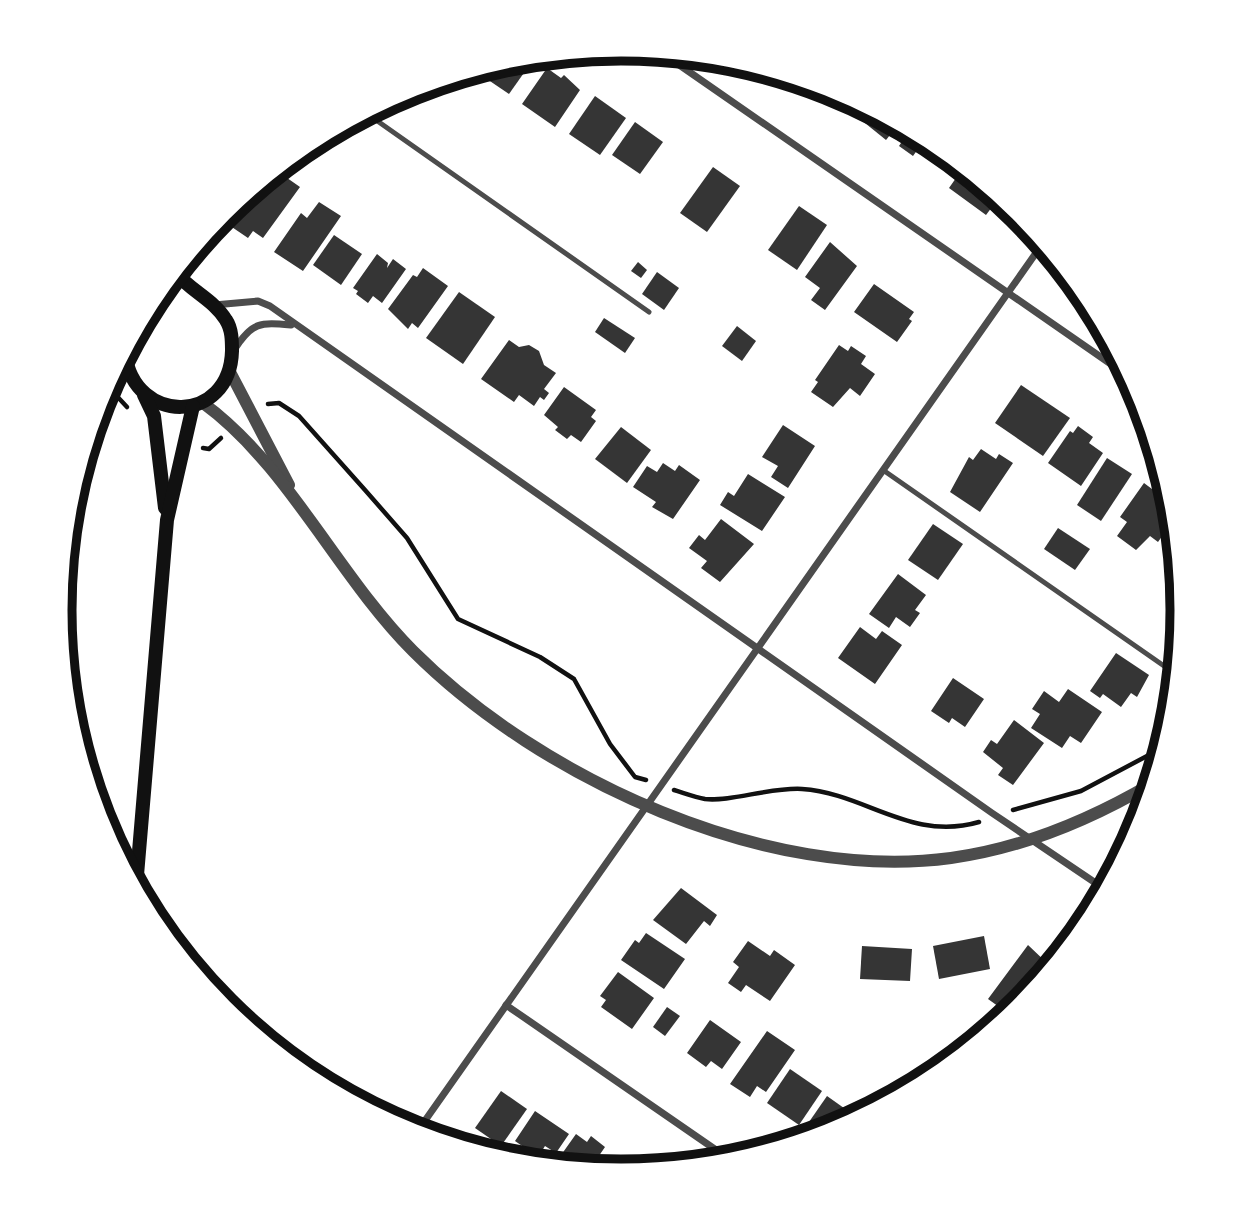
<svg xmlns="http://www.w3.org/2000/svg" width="1243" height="1221" viewBox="0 0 1243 1221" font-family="'Sofia Sans Condensed',sans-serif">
  <rect width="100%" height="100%" fill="#fff"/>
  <g fill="#353535">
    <polygon points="530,58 533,60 509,94 478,73 482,69 512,60"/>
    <polygon points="547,68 561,78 564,75 580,90 555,127 522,104"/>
    <polygon points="835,91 837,92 858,103 856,107 849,102 846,105 833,95"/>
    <polygon points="595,96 626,118 600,155 569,134"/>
    <polygon points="868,109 898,125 886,140 860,119"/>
    <polygon points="635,122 663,142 640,174 612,155"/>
    <polygon points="343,126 332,141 325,136 329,133"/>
    <polygon points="909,131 938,147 931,158 918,149 913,156 899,146"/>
    <polygon points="713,167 740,186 707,232 680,213"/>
    <polygon points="963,168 1004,202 998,211 992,207 986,215 949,188"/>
    <polygon points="280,173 300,187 263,238 253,231 248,238 220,219 273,174 277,176"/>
    <polygon points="319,202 341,216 303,271 274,252 301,213 307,218"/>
    <polygon points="799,206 827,225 797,270 768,250"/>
    <polygon points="334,235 362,254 341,285 313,265"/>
    <polygon points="830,242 857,266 825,310 811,300 820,288 805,277"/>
    <polygon points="377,254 388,263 387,268 393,259 406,269 382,303 373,296 368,303 356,294 358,291 353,288"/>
    <polygon points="638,262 647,270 641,278 631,271"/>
    <polygon points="423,268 448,286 418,328 412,323 408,329 388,309 413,275 417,277"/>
    <polygon points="657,272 679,288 664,310 642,294"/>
    <polygon points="874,284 914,312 909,319 912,321 897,342 854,312"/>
    <polygon points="459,292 495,317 463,364 426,338"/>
    <polygon points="604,318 635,338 625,353 595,332"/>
    <polygon points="737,326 756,341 742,361 722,346"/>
    <polygon points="509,340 519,347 529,345 539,351 544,365 556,373 544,389 549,393 544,400 540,397 534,406 519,395 514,402 481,379"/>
    <polygon points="839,345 848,351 851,346 866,356 861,364 875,374 860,396 850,388 833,407 811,392 818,382 815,380"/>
    <polygon points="1021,385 1070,418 1043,456 995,423"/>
    <polygon points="564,387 596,410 591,417 596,421 581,442 571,435 567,439 555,430 558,427 544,415"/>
    <polygon points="97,415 101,419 93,431 92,431"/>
    <polygon points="783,425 815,446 788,488 771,477 778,466 762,457"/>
    <polygon points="1078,426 1093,437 1089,443 1103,453 1081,486 1048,463 1070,431 1073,433"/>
    <polygon points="621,427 651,450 627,483 595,459"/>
    <polygon points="981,449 996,459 999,454 1013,463 980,512 950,492 969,457 973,460"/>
    <polygon points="1107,458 1132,474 1101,521 1077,505"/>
    <polygon points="663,463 675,471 679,465 700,480 673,519 652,507 656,502 633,487 647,466 657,472"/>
    <polygon points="748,474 785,497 762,531 720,505 728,492 734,496"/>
    <polygon points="1144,483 1156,492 1161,485 1169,491 1174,519 1158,542 1150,536 1136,550 1117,536 1127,522 1120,517"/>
    <polygon points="721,519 754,544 720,582 701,568 707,561 689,548 699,535 705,540"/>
    <polygon points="933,524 963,544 938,580 908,560"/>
    <polygon points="1175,526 1177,548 1177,554 1162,544"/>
    <polygon points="1058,528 1090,549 1075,570 1044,549"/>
    <polygon points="898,574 926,595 915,610 920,613 910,627 896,617 889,628 869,614"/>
    <polygon points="860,627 876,639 882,631 902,645 875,684 838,658"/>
    <polygon points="1116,653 1149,675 1137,697 1131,693 1121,707 1103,694 1100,698 1090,691"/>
    <polygon points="953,678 984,699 965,727 952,718 949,723 931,711"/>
    <polygon points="1068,689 1102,712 1081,743 1070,736 1062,748 1031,728 1040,714 1032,709 1044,691 1059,702"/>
    <polygon points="1014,720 1044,743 1013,785 998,775 1003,768 983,752 991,740 997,744"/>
    <polygon points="681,888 717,915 710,926 704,921 686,944 653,920"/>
    <polygon points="646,933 685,959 664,989 621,960 635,940 639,943"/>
    <polygon points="984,936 990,969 939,979 933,946"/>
    <polygon points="748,941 770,956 774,950 795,965 770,1001 746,985 741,992 728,983 739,967 733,962"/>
    <polygon points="1028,945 1048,964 1052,958 1056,962 1018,1008 1014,1007 1009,1014 988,999"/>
    <polygon points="862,946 912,949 910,981 860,979"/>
    <polygon points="618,972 654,998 632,1029 601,1007 606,1000 600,996"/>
    <polygon points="667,1007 680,1016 665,1036 653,1027"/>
    <polygon points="710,1020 741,1042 722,1069 711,1061 706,1067 687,1053"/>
    <polygon points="767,1031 795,1050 766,1092 757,1086 750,1097 730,1084"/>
    <polygon points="967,1033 974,1039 963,1052 956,1046"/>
    <polygon points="790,1069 822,1091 799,1125 767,1103"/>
    <polygon points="501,1091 527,1109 501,1146 475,1128"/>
    <polygon points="827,1096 858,1118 836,1129 806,1139 800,1135"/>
    <polygon points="535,1111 569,1134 556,1153 545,1146 538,1157 515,1141"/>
    <polygon points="576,1134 587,1142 591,1136 605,1147 590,1169 554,1165"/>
  </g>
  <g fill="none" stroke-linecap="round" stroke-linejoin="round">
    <g stroke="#111" stroke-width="4.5">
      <polyline points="110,382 113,392 127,407"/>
      <polyline points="268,404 279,403 299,416 365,490 407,538 458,619 540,657 574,679 610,744 635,777 646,780"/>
      <polyline points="203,448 209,449 221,438"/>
      <path d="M674,790C684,793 695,797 705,799C730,802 771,787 802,789C865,793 911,842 979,822"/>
      <polyline points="1013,810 1081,791 1164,747"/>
    </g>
    <g stroke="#4c4c4c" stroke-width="5">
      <polyline points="366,113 649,312"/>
      <polyline points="883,470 1177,675"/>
    </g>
    <g stroke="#4c4c4c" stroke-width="7">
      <polyline points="662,53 1131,378"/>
      <polyline points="214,305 258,301 270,306 992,813 1106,890"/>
      <path d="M234,350C252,322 260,322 291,325"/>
      <polyline points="506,1005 732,1161"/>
      <polyline points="417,1132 1043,243"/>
    </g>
    <g stroke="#4c4c4c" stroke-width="12">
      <polyline points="230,372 289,485"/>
      <path d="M203,403C288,465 338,576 413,651C541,779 768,883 951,858C1024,848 1090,820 1153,783"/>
    </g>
    <g stroke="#111" stroke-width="14">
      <path d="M125,354C135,426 230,424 232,351C232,341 232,329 226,320C214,300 191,291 176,273"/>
      <polyline points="144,395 154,416 165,508"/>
      <polyline points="136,887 167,520 193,406"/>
    </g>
  </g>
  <path d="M0 0H1243V1221H0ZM72 610a549 549 0 1 1 1098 0a549 549 0 1 1-1098 0Z" fill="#fff" fill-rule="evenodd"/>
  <path fill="none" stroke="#111" stroke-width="9" d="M72 610a549 549 0 1 1 1098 0a549 549 0 1 1-1098 0Z"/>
</svg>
